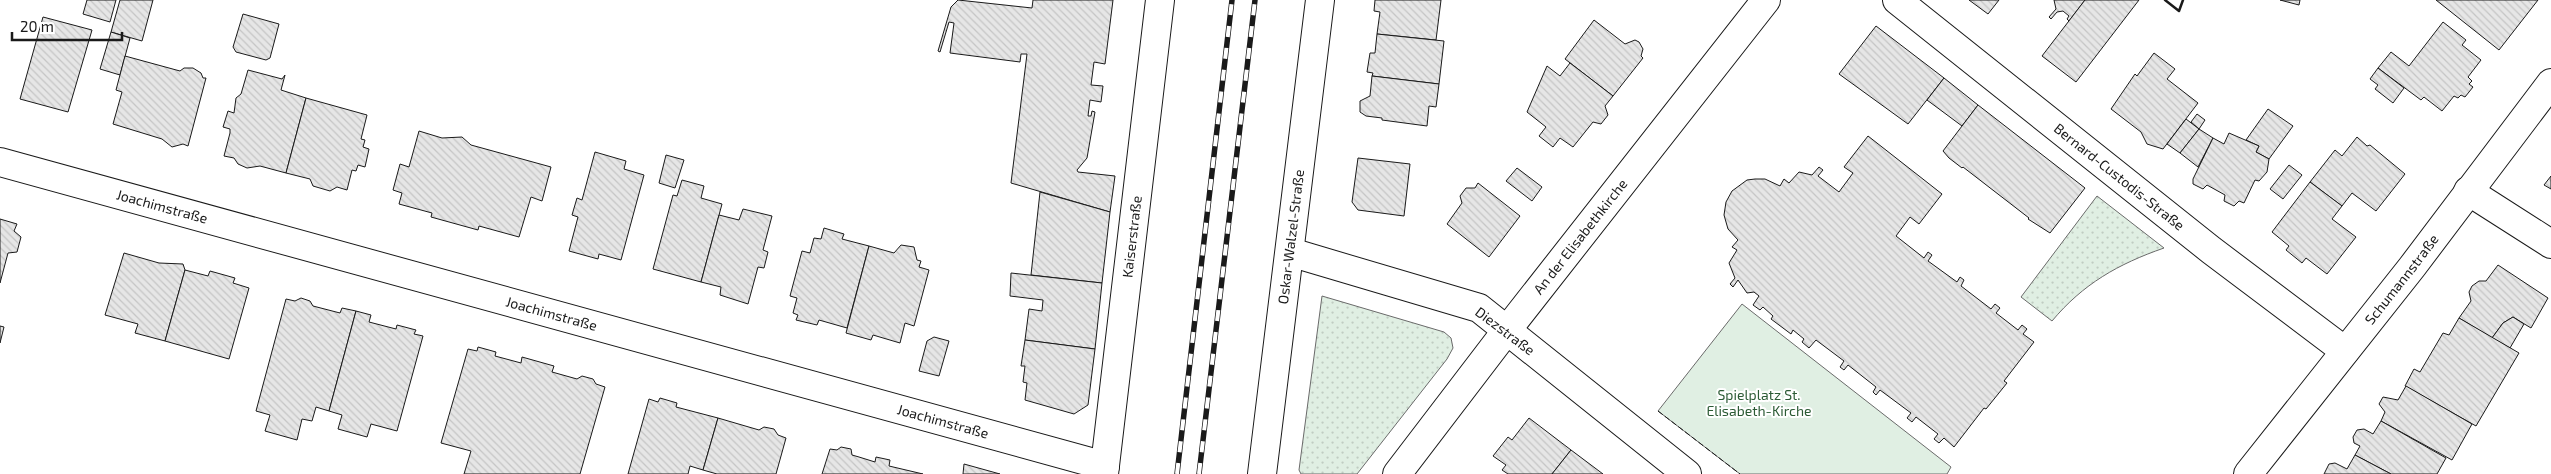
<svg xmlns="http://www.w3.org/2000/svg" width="2551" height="474" viewBox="0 0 2551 474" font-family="'Exo 2',sans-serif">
  <defs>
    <pattern id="grass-dots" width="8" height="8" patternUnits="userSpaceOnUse" patternTransform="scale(1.25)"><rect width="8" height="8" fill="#e0efe3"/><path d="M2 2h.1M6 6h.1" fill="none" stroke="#c0ccc2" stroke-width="1.8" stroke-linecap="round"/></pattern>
    <pattern id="building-back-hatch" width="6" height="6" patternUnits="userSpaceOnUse" patternTransform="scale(1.25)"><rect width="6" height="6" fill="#e6e6e6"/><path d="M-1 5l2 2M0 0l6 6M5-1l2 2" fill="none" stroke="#c5c5c5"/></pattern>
  </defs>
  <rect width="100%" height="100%" fill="#fff"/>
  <g fill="url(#grass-dots)" stroke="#6a6a6a">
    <path d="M2097,196L2164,248C2118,264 2083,284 2052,321L2021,297Z"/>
    <polygon points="1322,296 1444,332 1451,338 1453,348 1447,359 1357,474 1301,474 1299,470"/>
  </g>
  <polygon fill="#e0efe3" stroke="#6a6a6a" points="1742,304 1951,467 1947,474 1740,474 1658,411"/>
  <g fill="url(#building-back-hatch)" stroke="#1a1a1a">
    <polygon points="87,0 116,0 110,22 83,14"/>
    <polygon points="120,0 153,0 142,41 111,32"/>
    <polygon points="958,0 1032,8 1033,0 1113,0 1105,64 1094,62 1091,85 1103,86 1101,102 1090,100 1088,116 1091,116 1092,111 1095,112 1087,158 1077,170 1078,172 1115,176 1110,212 1011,183 1027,54 1021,54 1020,62 950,53 954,23 949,22 940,52 938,51 951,7"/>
    <polygon points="1375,0 1441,0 1436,40 1377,34 1380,12 1374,11"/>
    <polygon points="1969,0 1999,0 1988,14"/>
    <polygon points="2054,0 2085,0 2069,21 2067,19 2069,16 2063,11 2057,12 2051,19 2049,17 2056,9"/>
    <polygon points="2085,0 2139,0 2076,82 2042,56"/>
    <polygon points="2280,0 2300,0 2299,5"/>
    <polygon points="2436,0 2538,0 2499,50"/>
    <polygon points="243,14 279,24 270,58 266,60 236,52 233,47"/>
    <polygon points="43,17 92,30 68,112 20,99"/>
    <polygon points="1594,20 1625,44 1635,40 1639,42 1643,49 1641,56 1643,58 1613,96 1565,59"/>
    <polygon points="2443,22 2466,40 2462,45 2481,60 2468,77 2472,81 2469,84 2473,87 2465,97 2461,95 2458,98 2454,96 2442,111 2424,97 2421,100 2378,68 2391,52 2409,66"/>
    <polygon points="1876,26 1944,78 1908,124 1839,74"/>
    <polygon points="111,32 130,38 120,75 100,69"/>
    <polygon points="1377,34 1444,41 1439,84 1372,76 1373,73 1367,72 1370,53 1375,53"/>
    <polygon points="2154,53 2175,69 2167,79 2198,103 2163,149 2147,144 2141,132 2111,109 2135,74 2137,76"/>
    <polygon points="125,56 180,71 184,68 193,68 201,73 203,78 206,78 188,146 183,144 172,147 162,139 113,124 122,92 116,90"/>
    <polygon points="1570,63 1613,96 1605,106 1608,115 1601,124 1593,122 1573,147 1560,138 1553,147 1539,136 1546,127 1527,112 1547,66 1560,76"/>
    <polygon points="2378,68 2404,88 2393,103 2375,89 2378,85 2370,79"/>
    <polygon points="248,70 282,79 285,75 281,90 306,98 286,173 260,166 247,168 238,164 234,158 224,156 230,133 230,129 223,127 228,111 234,113 236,98 241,94"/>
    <polygon points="1372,76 1439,84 1436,107 1429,106 1427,126 1382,120 1382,118 1366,116 1360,112 1360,101 1370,96"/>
    <polygon points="1944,78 1978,105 1962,126 1927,100"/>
    <polygon points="306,98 367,115 361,139 365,140 363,147 369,149 365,167 358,165 356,171 352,170 347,190 337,187 330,191 313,186 310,179 286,173"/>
    <polygon points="1978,105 2085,188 2050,233 2028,219 2029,218 1963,167 1962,168 1949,158 1943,151"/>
    <polygon points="2268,109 2293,126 2269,159 2256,152 2259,146 2246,140"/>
    <polygon points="2197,114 2205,120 2199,129 2191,122"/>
    <polygon points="2186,119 2199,129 2180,153 2167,144"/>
    <polygon points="2199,129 2213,138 2198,167 2180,153"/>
    <polygon points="419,131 442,138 462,137 471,145 551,167 542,201 531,197 519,237 479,226 478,230 431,217 432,213 399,204 402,193 393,190 400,164 409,167"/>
    <polygon points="2229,133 2259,146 2256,152 2269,159 2267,172 2259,181 2255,180 2244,203 2239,201 2234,206 2224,201 2225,195 2207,185 2203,189 2193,184 2193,179 2213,138 2224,144"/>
    <polygon points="1868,136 1942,194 1919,224 1910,217 1896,236 1924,258 1928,252 1932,255 1928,261 1957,282 1960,277 1964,280 1961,286 1991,309 1995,304 2000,308 1996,313 2018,330 2022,325 2027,329 2023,334 2034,342 2004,381 2007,383 1986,409 1984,408 1954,447 1944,438 1939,443 1934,439 1938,434 1916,417 1912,422 1907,418 1911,413 1880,390 1876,395 1873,392 1876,387 1848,365 1844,370 1840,367 1844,361 1816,340 1809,348 1802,342 1804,339 1793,330 1791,334 1771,319 1773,316 1763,307 1760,310 1753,305 1759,296 1754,292 1747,293 1738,280 1733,287 1730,284 1735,278 1729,263 1737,250 1732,247 1738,240 1728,229 1724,215 1726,202 1732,191 1747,180 1755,179 1765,179 1780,186 1784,179 1789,183 1799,172 1812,175 1819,167 1823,170 1818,176 1839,192 1853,173 1844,167"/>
    <polygon points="2357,137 2367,146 2370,145 2405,174 2376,211 2352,193 2342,206 2310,182 2335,150 2342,156"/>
    <polygon points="595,152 626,161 624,169 644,175 621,260 599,254 598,259 569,251 578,217 572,215 577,198 582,200"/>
    <polygon points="666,155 684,160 675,188 659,183"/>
    <polygon points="1358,158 1410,164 1404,216 1358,210 1352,202"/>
    <polygon points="2289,165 2302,175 2283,199 2270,189"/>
    <polygon points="1517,168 1542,187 1532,201 1506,181"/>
    <polygon points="2551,176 2551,189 2544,185"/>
    <polygon points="682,180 704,186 701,198 722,204 701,282 653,269 673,195 677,196"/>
    <polygon points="2310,182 2342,206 2332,219 2356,237 2327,274 2306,258 2302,263 2286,250 2289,246 2272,232"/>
    <polygon points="1478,183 1520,216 1489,257 1447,224 1462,203 1460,196 1466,188 1475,188"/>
    <polygon points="1040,192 1110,212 1102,283 1031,275"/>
    <polygon points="743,209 772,216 763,250 768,252 764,268 758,267 748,304 720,295 721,287 701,282 719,215 739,220"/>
    <polygon points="0,219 17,224 14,231 21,237 17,252 8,253 0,283"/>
    <polygon points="824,228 844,234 842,239 869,246 847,328 819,320 817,325 796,320 798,315 793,313 797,298 790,296 802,251 810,253 814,238 821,239"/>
    <polygon points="901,245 914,247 917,260 921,261 919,267 929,270 914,326 905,323 900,343 873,335 871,340 846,333 869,246 894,253"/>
    <polygon points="124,253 159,263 183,264 185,270 165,341 135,333 138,324 105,315"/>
    <polygon points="2498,265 2548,298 2531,328 2513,317 2503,323 2492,338 2459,318 2471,301 2469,292 2472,286 2479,281 2486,281"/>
    <polygon points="185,270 208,276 210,271 235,278 233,283 249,288 229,359 165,341"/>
    <polygon points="1011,273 1102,283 1095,349 1025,340 1029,309 1042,311 1043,300 1010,296"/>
    <polygon points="301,298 310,301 313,306 340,313 342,308 356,311 329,411 316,407 312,421 302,419 297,440 265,431 270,415 256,411 286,299 295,301"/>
    <polygon points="356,311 371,315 369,322 396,329 397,325 416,330 414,334 423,336 397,431 371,424 367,437 338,429 342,415 329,411"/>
    <polygon points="2513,317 2524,324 2510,348 2492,338 2503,323"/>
    <polygon points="2459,318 2519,353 2476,426 2405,386 2414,369 2420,372 2443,333 2449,335"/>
    <polygon points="0,326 4,327 0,343"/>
    <polygon points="934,337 949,341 939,376 919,371 927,341"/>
    <polygon points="1025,340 1095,349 1088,405 1074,414 1025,400 1027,383 1023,382 1025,366 1021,366"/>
    <polygon points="478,347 496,352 495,356 521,363 522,357 554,366 552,372 577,379 582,376 593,379 596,384 605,387 580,474 464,474 471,451 441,443 468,349 477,351"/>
    <polygon points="2406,386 2472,424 2452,460 2381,421 2385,412 2379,404 2383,397 2398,400"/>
    <polygon points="660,398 677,403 676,407 718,418 703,470 690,466 688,474 628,474 649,399 658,402"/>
    <polygon points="718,418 759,430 764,427 774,429 778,435 786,438 776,474 717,474 703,470"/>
    <polygon points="1529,418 1571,450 1552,474 1508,474 1502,470 1506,465 1493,456 1508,437 1512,440"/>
    <polygon points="2381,421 2446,458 2437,474 2391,474 2355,455 2360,446 2354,443 2353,437 2357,430 2364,429 2373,434"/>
    <polygon points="841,447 851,449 852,455 859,457 875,462 876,457 890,460 889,466 923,474 822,474 830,449 837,450"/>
    <polygon points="1571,450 1603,474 1552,474"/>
    <polygon points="2355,455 2391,474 2324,474 2329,464 2335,463 2347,469"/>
    <polygon points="964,464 1000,474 963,474"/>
  </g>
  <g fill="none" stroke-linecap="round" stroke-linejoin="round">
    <g stroke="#1a1a1a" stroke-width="30">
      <g id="minor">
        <path id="s1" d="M1897,0L2211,250L2345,351"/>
        <path id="s2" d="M0,162L1105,466"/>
        <polyline points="2468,191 2551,244"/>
        <polyline points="1290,252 1479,308 1687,474"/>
        <path id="s3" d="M1104,474L1160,0"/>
        <path id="s4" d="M1262,474L1320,0"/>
        <path id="s5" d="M1397,474L1507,330L1766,0"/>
        <path id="s6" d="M2248,474L2412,267L2551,83"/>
      </g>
    </g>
    <use href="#minor" stroke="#fff" stroke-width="28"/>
    <g stroke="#1a1a1a" stroke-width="5.5">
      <g id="rail">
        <polyline points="1177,474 1232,0"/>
        <polyline points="1199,474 1255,0"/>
      </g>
    </g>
    <use href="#rail" stroke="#fff" stroke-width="4" stroke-dasharray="11" stroke-linecap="butt"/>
    <polyline stroke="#1a1a1a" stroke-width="1" stroke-dasharray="6 2.5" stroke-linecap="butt" points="1658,411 1740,474"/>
    <polyline stroke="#1a1a1a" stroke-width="2.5" points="2165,0 2179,11 2183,0"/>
  </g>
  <g text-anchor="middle" stroke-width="4" stroke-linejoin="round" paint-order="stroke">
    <g font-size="14" fill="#1a1a1a" stroke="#fff">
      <text dy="5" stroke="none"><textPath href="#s1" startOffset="284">Bernard-Custodis-Straße</textPath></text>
      <text dy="5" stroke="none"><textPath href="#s2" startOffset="168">Joachimstraße</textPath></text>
      <text dy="5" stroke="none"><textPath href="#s5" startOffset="300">An der Elisabethkirche</textPath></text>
      <text dy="5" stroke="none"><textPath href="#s3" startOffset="239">Kaiserstraße</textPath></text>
      <text dy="5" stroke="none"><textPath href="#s4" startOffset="239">Oskar-Walzel-Straße</textPath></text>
      <text dy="5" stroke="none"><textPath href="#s6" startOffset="248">Schumannstraße</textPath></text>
      <text dy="5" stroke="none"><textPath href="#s2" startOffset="572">Joachimstraße</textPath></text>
      <text transform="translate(1505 331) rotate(37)" y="5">Diezstraße</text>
      <text dy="5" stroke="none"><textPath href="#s2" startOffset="978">Joachimstraße</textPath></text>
    </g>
    <g font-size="14" fill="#2b5a34" stroke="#fff">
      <text x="1759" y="400">Spielplatz St.<tspan x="1759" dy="16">Elisabeth-Kirche</tspan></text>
    </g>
  </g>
  <path d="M12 32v8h110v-8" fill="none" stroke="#1a1a1a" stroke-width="2.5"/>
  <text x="20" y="32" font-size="15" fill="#1a1a1a" stroke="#ffffff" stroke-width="4" paint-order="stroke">20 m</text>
</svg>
